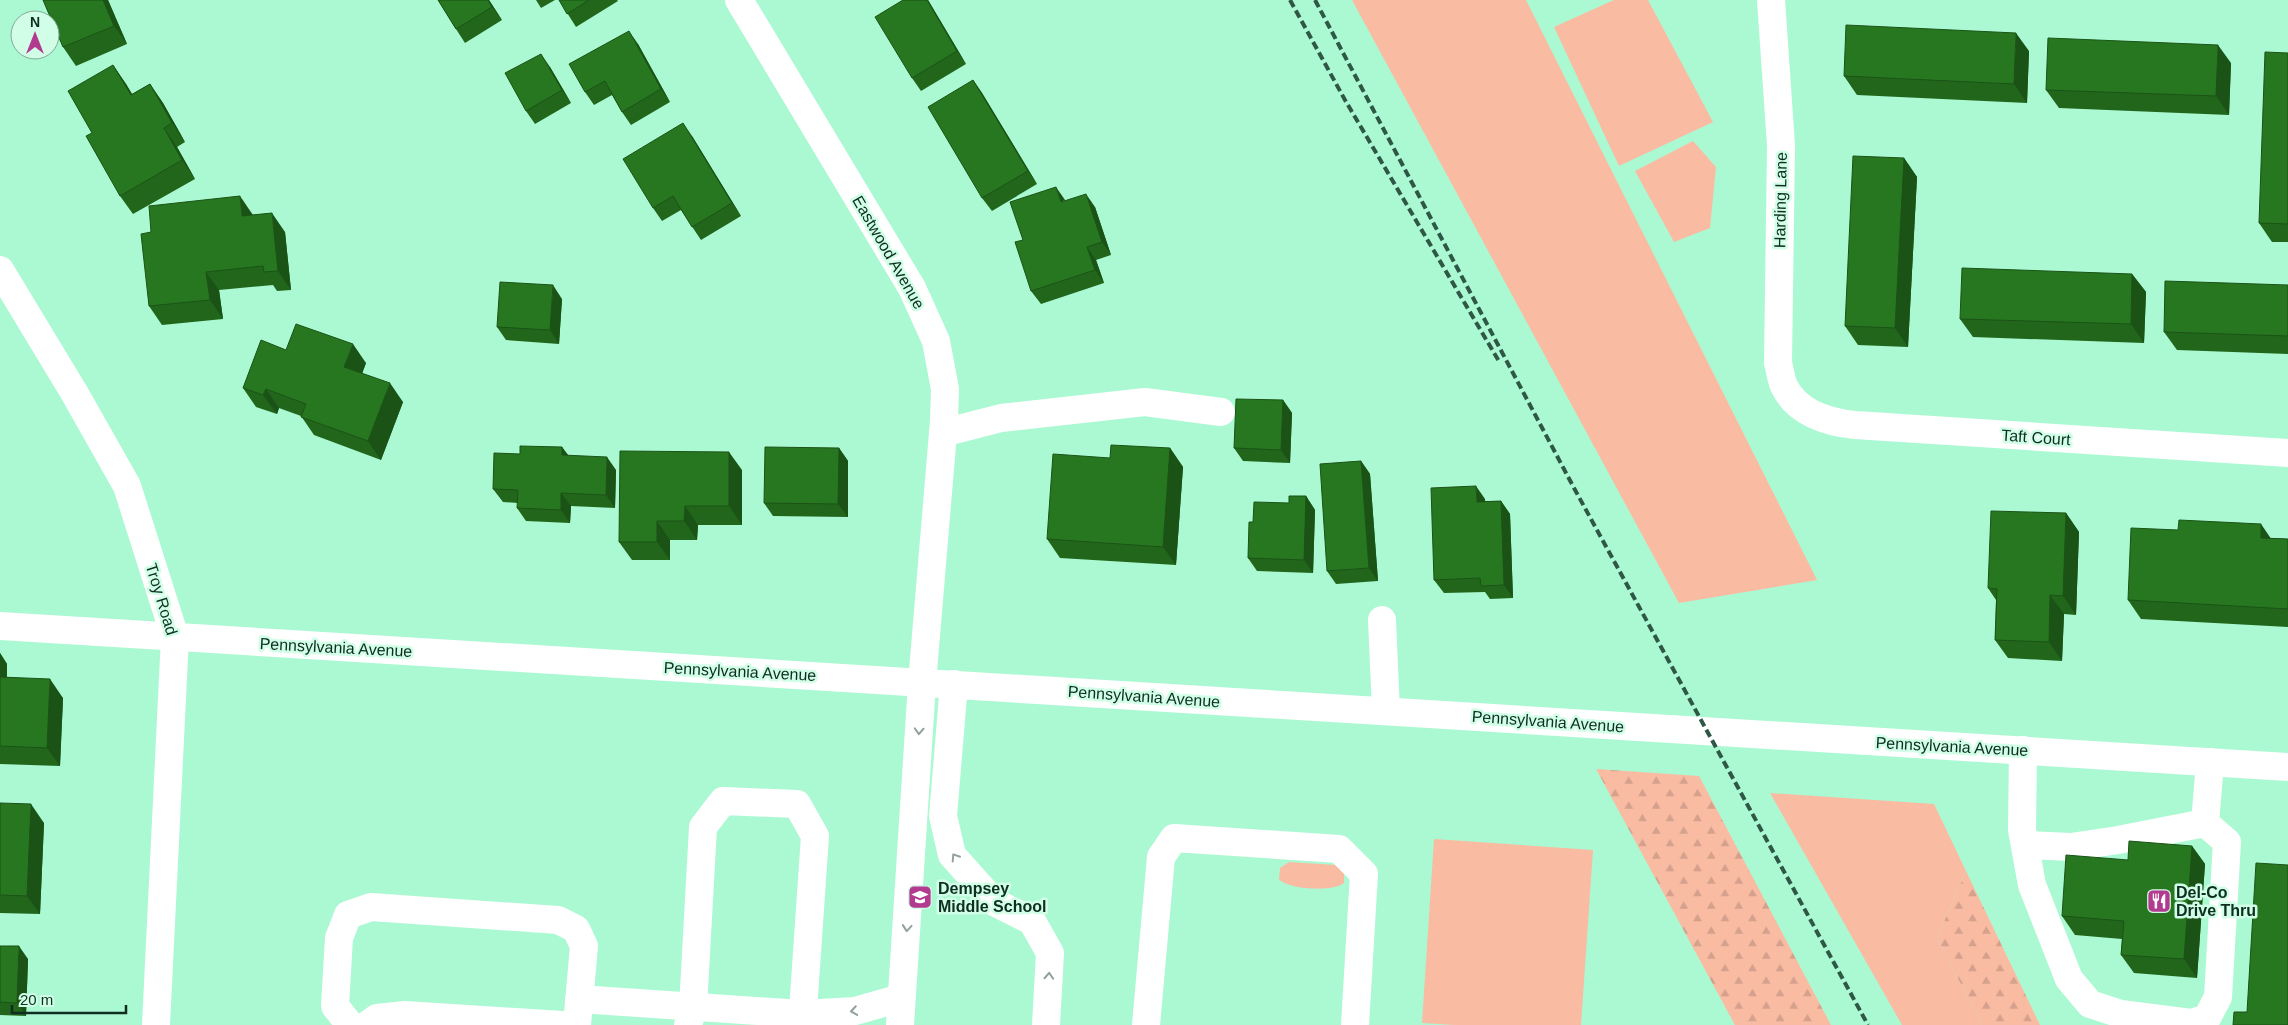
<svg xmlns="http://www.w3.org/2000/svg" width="2288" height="1025" viewBox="0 0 2288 1025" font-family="Helvetica,sans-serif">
  <defs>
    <pattern id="forest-firs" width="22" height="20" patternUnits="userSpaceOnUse" patternTransform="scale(1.25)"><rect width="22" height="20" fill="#fabba3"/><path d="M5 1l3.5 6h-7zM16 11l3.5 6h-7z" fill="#d5a18c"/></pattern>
  </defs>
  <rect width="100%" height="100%" fill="#abf9d2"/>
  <g fill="#fabba3">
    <polygon points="1352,0 1526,0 1817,580 1679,603"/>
    <polygon points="1614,0 1648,0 1713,122 1619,166 1554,27"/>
    <polygon points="1693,141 1716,167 1710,228 1674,242 1635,171"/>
    <polygon points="1770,793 1934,804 1966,871 1937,938 1982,1025 1902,1025"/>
    <polygon points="1434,839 1593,850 1581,1025 1454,1025 1422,1023"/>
    <path d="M1289,862L1336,865L1344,871V883C1334,892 1288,890 1279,879L1280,868Z"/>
  </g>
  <g fill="url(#forest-firs)">
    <polygon points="1596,769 1699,776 1831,1025 1735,1025"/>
    <polygon points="1966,871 2040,1025 1982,1025 1937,938"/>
  </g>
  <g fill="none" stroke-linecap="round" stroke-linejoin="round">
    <g stroke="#fff" stroke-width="28">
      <polyline points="739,0 912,288 936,341 945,389 944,421 922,683 900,1025"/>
      <path d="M1771,0L1781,145L1778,363C1780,370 1781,379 1784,386C1797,413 1827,422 1855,425L2288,453"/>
      <polyline points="0,270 75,394 127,486 175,637 156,1025"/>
      <polyline points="943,433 1001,418 1145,402 1221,412"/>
      <polyline points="1382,620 1386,711"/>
      <polyline points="0,626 2288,767"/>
      <polyline points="954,684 943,816 952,855 994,902 1032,921 1050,953 1046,1025"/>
      <polyline points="2023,750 2022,830 2032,885 2069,979 2090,1004 2121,1014 2191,1023 2207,1018 2218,997 2227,842 2205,823 2210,762"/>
      <polyline points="2025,845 2071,847 2118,840 2205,823"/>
      <polyline points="579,999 802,1014 855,1011 901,998"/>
      <polyline points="350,1025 335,1006 339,938 348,915 371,907 558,920 576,929 584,946 577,1025"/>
      <polyline points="367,1025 377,1018 405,1015 562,1025"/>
      <polyline points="688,1025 693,1008 703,827 723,801 797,804 815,836 802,1025"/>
      <polyline points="1146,1025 1161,857 1174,838 1339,849 1364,874 1355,1025"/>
    </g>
    <g stroke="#2e5845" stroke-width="4" stroke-dasharray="8 4" stroke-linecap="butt">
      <polyline points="1290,0 1345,100 1500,363"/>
      <polyline points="1315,0 1574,488 1868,1025"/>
    </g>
  </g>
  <g fill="#22661c">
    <polygon points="43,0 108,0 127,44 76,66 63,47"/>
    <polygon points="438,0 489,0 502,20 465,43 456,29"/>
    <polygon points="536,0 555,0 541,8"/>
    <polygon points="559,0 617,0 618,1 576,27"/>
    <polygon points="928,0 966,64 921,91 912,78"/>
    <polygon points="638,44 670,102 631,125 622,112 612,95 594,105 585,92"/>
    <polygon points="2029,51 2027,103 1857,95 1844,76"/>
    <polygon points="2288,53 2288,242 2272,242 2259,223"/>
    <polygon points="2231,63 2229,115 2059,108 2046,90"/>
    <polygon points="113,65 126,84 132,94 150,84 163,103 185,142 177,147 195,179 133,214 120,196 92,133"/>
    <polygon points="550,67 571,103 535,124 526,111"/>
    <polygon points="973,80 982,93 1037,184 992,211 982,198"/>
    <polygon points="692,136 741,216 701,240 681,210 662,221 653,208"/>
    <polygon points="1904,158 1917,177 1908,347 1858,345 1845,326"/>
    <polygon points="1065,200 1095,207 1111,255 1096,260 1104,283 1041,304 1031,291 1023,240"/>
    <polygon points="253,215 285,232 291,290 277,291 273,285 219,290 223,319 162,325 149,306 151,232"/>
    <polygon points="2132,274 2146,292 2144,343 1973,337 1960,319"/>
    <polygon points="2288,285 2288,354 2177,350 2164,332"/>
    <polygon points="562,299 559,344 506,340 497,327"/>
    <polygon points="286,350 366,363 362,373 403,402 381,460 314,435 301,416 279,408 277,414 256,407 243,388"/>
    <polygon points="1283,400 1292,413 1290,463 1243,461 1234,448"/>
    <polygon points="562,447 568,456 616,470 615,508 571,506 570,523 526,521 517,508 518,503 503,502 493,489 520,454"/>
    <polygon points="839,448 848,461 848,517 773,516 764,503"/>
    <polygon points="1170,448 1183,467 1176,565 1060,558 1047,539 1110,458"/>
    <polygon points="1361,461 1370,474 1378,581 1336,584 1327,571"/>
    <polygon points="742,470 742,525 698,525 697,540 670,540 670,560 632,560 619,542"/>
    <polygon points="1306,496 1315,510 1313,573 1257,571 1248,558 1253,522 1289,503"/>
    <polygon points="1485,499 1485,501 1501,501 1510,514 1513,598 1490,599 1485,592 1444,593 1434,580"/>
    <polygon points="2066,513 2079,532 2076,615 2064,614 2062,661 2008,658 1995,640 1996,600 1988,588"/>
    <polygon points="2271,538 2288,539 2288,627 2141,619 2128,600"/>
    <polygon points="0,653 7,664 7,677 63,698 60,766 0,764"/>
    <polygon points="0,803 44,823 40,914 0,913"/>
    <polygon points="2192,846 2205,864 2197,978 2134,973 2121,955 2122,939 2075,935 2062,916 2128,860"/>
    <polygon points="0,946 28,959 26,1016 0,1015"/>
  </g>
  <g fill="#1b5317">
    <polygon points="103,0 108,0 127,44 114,26"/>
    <polygon points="488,0 489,0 502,20 492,7"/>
    <polygon points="927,0 928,0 966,64 957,51"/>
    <polygon points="629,31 638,44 670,102 661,89"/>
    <polygon points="2016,33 2029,51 2027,103 2014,84"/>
    <polygon points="2218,45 2231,63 2229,115 2216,96"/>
    <polygon points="541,54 550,67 571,103 562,90"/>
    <polygon points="113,65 126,84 144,114 131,95"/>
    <polygon points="973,80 982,93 1037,184 1028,171"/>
    <polygon points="150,84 163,103 185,142 172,123"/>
    <polygon points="683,123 692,136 741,216 732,203"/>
    <polygon points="164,128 177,147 195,179 182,160"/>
    <polygon points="1904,158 1917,177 1908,347 1895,328"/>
    <polygon points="1056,187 1065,200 1061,202"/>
    <polygon points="1086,194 1095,207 1111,255 1102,242"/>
    <polygon points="240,196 253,215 255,235 242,216"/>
    <polygon points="272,213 285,232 291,290 278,271"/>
    <polygon points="1087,247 1096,260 1104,283 1095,270"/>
    <polygon points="206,272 219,290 223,319 210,300"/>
    <polygon points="2132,274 2146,292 2144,343 2131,324"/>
    <polygon points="553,285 562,299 559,344 550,330"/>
    <polygon points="353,344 366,363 358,385 344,367"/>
    <polygon points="390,383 403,402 381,460 368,441"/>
    <polygon points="266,389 279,408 277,414 263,395"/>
    <polygon points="1283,400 1292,413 1290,463 1281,450"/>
    <polygon points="562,447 572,460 562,455"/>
    <polygon points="839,448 848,461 848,517 838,504"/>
    <polygon points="1170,448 1183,467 1176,565 1163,547"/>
    <polygon points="729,452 742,470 742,525 729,506"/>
    <polygon points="607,457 616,470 615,508 606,495"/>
    <polygon points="1361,461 1370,474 1378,581 1369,568"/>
    <polygon points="1476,486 1485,499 1486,515 1477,502"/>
    <polygon points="561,493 571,506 570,523 561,510"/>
    <polygon points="1306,496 1315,510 1313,573 1304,560"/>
    <polygon points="1501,501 1510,514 1513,598 1504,585"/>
    <polygon points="685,506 698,525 697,540 684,521"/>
    <polygon points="2066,513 2079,532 2076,615 2063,596"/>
    <polygon points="657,521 670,540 670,560 657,542"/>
    <polygon points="2261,524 2274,543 2261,538"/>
    <polygon points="2050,595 2064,614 2062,661 2049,642"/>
    <polygon points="0,653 7,664 6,695 0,687"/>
    <polygon points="50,679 63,698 60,766 47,748"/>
    <polygon points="31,804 44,823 40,914 27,896"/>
    <polygon points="2192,846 2205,864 2197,978 2184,959"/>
    <polygon points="19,946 28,959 26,1016 17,1003"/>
  </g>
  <g fill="#277721" stroke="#1b5317">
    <polygon points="43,0 103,0 114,26 63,47"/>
    <polygon points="438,0 488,0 492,7 456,29"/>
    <polygon points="559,0 589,0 567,14"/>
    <polygon points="903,0 927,0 957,51 912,78 875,17"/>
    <polygon points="1846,25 2016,33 2014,84 1844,76"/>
    <polygon points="629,31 661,89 622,112 605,81 585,92 569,64"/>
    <polygon points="2048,38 2218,45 2216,96 2046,90"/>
    <polygon points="2265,52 2288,53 2288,224 2259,223"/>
    <polygon points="541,54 562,90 526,111 505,73"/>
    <polygon points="113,65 131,95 150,84 172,123 164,128 182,160 120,196 86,136 92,133 68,91"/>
    <polygon points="973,80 1028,171 982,198 928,107"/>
    <polygon points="683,123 732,203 692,227 673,196 653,208 623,159"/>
    <polygon points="1853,156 1904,158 1895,328 1845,326"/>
    <polygon points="1056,187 1061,202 1086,194 1102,242 1087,247 1095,270 1031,291 1015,242 1023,240 1010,202"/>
    <polygon points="240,196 242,216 272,213 278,271 264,272 263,266 206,272 210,300 149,306 141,234 151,232 149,206"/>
    <polygon points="1962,268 2132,274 2131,324 1960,319"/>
    <polygon points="2165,281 2288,285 2288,336 2164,332"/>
    <polygon points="500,282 553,285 550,330 497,327"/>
    <polygon points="296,324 353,344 344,367 390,383 368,441 301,417 306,404 266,389 263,395 243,388 261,340 286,350"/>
    <polygon points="1236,399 1283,400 1281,450 1234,448"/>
    <polygon points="1111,445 1170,448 1163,547 1047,539 1053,454 1110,458"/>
    <polygon points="520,446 562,447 562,455 607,457 606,495 561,493 561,510 517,508 518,490 493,489 494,453 520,454"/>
    <polygon points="765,447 839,448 838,504 764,503"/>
    <polygon points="620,451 729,452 729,506 685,506 684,521 657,521 657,542 619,542"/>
    <polygon points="1361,461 1369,568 1327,571 1320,464"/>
    <polygon points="1476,486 1477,502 1501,501 1504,585 1481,586 1480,578 1434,580 1431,488"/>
    <polygon points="1289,496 1306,496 1304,560 1248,558 1249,522 1253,522 1254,502 1289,503"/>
    <polygon points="1991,511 2066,513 2063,596 2050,595 2049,642 1995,640 1997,589 1988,588"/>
    <polygon points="2179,520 2261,524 2261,538 2288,539 2288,609 2128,600 2131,528 2178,530"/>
    <polygon points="0,677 50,679 47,748 0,746"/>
    <polygon points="0,803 31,804 27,896 0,895"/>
    <polygon points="2129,841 2192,846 2184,959 2121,955 2124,921 2062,916 2066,855 2128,860"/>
    <polygon points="2256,863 2288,865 2288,1025 2233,1025 2234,1012 2247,1012"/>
    <polygon points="0,946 19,946 17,1003 0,1002"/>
  </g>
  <defs><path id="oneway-chevron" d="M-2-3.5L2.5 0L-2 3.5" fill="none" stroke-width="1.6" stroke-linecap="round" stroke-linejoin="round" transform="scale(1.25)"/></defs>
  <g stroke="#93a19b">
    <use href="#oneway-chevron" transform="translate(919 731) rotate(93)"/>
    <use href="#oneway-chevron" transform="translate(955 857) rotate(-123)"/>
    <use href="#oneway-chevron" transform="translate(907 928) rotate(95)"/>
    <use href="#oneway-chevron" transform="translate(1049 976) rotate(-87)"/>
    <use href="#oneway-chevron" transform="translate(854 1011) rotate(171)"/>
  </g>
  <defs>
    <g id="school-square" transform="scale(1.25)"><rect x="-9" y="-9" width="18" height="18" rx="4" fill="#b33b8f" stroke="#d1fee6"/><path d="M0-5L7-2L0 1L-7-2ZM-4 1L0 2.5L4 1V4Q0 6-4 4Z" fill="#fff"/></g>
    <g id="restaurant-square" transform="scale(1.25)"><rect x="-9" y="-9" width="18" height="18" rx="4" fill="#b33b8f" stroke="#d1fee6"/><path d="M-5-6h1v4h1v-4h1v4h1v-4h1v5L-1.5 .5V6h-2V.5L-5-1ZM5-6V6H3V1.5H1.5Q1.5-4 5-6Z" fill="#fff"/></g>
  </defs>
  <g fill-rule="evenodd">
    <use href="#school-square" x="920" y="897"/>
    <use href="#restaurant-square" x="2159" y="901"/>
  </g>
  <g text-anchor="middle" stroke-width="5" stroke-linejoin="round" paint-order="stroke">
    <g font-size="16" fill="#0e2e20" stroke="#d1fee6">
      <text transform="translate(1780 200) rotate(-89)" y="6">Harding Lane</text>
      <text transform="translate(889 252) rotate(60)" y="6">Eastwood Avenue</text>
      <text transform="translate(2036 437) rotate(4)" y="6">Taft Court</text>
      <text transform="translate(162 599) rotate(73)" y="6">Troy Road</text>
      <text transform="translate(336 647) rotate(3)" y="6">Pennsylvania Avenue</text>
      <text transform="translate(740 671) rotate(3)" y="6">Pennsylvania Avenue</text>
      <text transform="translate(1144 696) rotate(4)" y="6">Pennsylvania Avenue</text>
      <text transform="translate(1548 721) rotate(4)" y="6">Pennsylvania Avenue</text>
      <text transform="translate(1952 746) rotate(3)" y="6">Pennsylvania Avenue</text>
    </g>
    <g font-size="16" font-weight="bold" fill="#0e2e20" stroke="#d1fee6" text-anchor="start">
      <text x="938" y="894">Dempsey<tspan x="938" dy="18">Middle School</tspan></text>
      <text x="2176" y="898">Del-Co<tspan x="2176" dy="18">Drive Thru</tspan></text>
    </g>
  </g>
  <g transform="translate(35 35)"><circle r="24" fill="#d1fee6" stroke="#83ab97"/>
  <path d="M0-4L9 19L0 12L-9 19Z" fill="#b33b8f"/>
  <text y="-8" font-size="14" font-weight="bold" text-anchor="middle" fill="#0e2e20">N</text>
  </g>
  <path d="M12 1005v8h114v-8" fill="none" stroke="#0e2e20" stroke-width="2.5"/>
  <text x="20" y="1005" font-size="15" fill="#0e2e20" stroke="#d1fee6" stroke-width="4" paint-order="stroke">20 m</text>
</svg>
